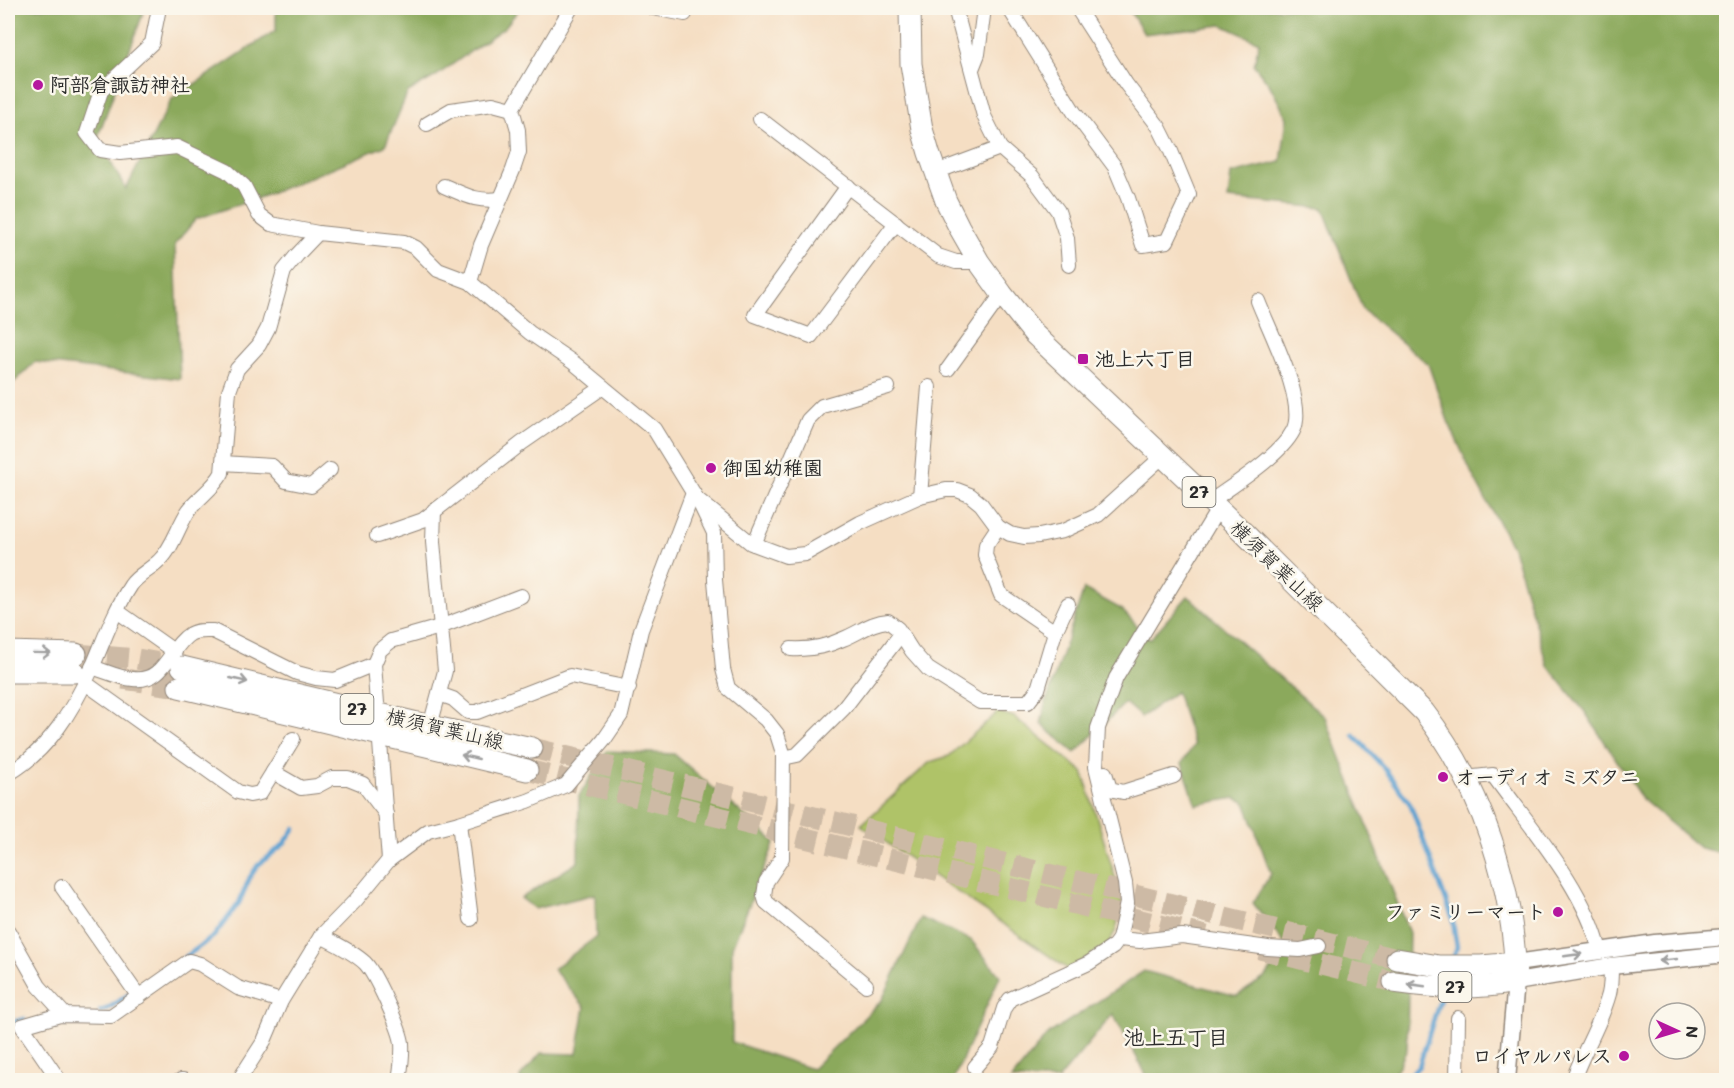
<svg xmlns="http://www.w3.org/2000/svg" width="1734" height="1088" viewBox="0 0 1734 1088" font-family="Mali,'Klee One',sans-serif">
  <rect width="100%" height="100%" fill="#fbf7ec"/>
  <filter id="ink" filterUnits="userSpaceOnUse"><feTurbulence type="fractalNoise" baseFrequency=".0167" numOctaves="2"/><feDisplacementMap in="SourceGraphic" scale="12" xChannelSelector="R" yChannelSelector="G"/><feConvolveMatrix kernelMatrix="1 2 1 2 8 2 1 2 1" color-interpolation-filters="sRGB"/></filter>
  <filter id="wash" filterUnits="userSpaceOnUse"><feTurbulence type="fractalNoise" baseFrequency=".008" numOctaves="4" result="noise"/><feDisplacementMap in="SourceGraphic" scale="24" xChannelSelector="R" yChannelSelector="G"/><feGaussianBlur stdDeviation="1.35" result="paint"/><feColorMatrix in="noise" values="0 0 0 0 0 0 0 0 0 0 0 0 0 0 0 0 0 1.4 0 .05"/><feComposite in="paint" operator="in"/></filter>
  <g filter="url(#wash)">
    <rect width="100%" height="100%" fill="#f5dec3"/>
    <polygon fill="#afc367" stroke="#6d7749" stroke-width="1.5" points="998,712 1014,717 1083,772 1122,900 1116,930 1107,946 1068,969 861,825 930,762 949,756"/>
    <g fill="#8ba95c" stroke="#5b6a44" stroke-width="1.5">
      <polygon points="8,8 145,8 97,139 126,189 172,99 276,30 276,8 520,8 505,27 436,76 408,92 385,146 267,195 196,219 175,244 180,379 35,362 8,388"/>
      <polygon points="1128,8 1726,8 1726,854 1700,848 1642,799 1585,712 1547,665 1514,551 1473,476 1448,421 1428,364 1363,310 1323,208 1228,199 1231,174 1281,162 1287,118 1269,84 1254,65 1259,42 1222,25 1144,34"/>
      <polygon points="1084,589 1121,609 1150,639 1188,596 1325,717 1409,933 1407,1049 1392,1080 1149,1080 1113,1014 1058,1080 1011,1080 1047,1035 1144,971 1237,996 1266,977 1287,947 1253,903 1271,874 1245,802 1235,798 1196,805 1182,763 1194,745 1176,692 1141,717 1125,703 1075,753 1041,724 1047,699"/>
      <polygon points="607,751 674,754 775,842 732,947 732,1042 812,1069 882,1000 921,918 971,940 1000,976 953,1080 520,1080 520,1077 541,1053 577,1054 585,1007 553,969 596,937 595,894 535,909 521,898 578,862 579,796"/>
    </g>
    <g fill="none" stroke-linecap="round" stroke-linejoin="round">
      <g stroke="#5ca0d0" stroke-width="4.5">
        <polyline points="1354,735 1385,769 1410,804 1452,917 1457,947 1453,959"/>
        <polyline points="184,958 214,936 239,903 250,877 258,865 284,844 295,828"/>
        <polyline points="100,1011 107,1009 154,977"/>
        <polyline points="8,1023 24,1019"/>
        <polyline points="1406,1080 1419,1066 1442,993"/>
      </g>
    </g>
  </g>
  <g filter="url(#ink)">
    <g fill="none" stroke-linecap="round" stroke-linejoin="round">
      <g stroke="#cdbaa5" stroke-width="21" stroke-dasharray="21 10" stroke-linecap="butt">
        <polyline points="76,654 137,659 182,667"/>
        <polyline points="123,679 179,687"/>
        <polyline points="532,748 1397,959"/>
        <polyline points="527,770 1206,936"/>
        <polyline points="1260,949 1394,982"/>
      </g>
      <g stroke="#908477" stroke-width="16">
        <g id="minor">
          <polyline points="159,8 152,43 101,91 87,133 100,150 120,153 177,147 227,171 244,186 259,215 271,224 318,233 404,242 416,248 438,270 470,282 530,333 574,363 603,387 654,429 697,499 751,543 786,556 805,554 860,523 920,496 946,490 957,490 970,495 981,504 998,527 1010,534 1024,537 1039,536 1063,531 1098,515 1163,456"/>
          <polyline points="653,8 685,14"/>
          <polyline points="955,8 984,116 1000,148 1032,176 1058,211 1067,238 1069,265"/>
          <polyline points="1009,8 1074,112 1115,167 1128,198 1143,245 1167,241 1189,195 1170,149 1159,127 1126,84 1077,8"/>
          <polyline points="972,69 978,54 984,8"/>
          <polyline points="760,119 938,256 956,262 979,262"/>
          <polyline points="427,124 451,110 493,104 512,109"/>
          <polyline points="936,172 1000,148"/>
          <path d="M444,186C466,195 475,202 500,199"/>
          <polyline points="848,186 755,315 811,336 896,223"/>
          <polyline points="470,282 481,245 513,170 519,152 518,130 512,109 571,8"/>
          <polyline points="948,369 1002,294"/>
          <polyline points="223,463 272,466 286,481 311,486 330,470"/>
          <polyline points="920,496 929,387"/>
          <path d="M1210,502C1233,485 1280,456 1293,431C1308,403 1269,330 1258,301"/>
          <polyline points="700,504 714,533 715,580 723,669 728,688 766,720 777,734 783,753 782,858 766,882 764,895 766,902 866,985"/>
          <polyline points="998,527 986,545 985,555 1001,595 1055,632"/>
          <polyline points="377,536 423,520 522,443 603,387"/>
          <polyline points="754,544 808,420 822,406 888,387"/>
          <polyline points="117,611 175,652"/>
          <path d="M791,649C810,650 826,647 843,639C859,633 871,622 888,621L898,629L912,651L928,669L980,702H1028L1038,689L1055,632L1068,604"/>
          <polyline points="374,664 389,860"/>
          <path d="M92,667C105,671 119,678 133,679C165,683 170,646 190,634C196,630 206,631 213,631L297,673L316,678L335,680L374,664L380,650L391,641L440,627L521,596"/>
          <polyline points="84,682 238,792 250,795 260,793 273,772"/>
          <polyline points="439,694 453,699 468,712 477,712 570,676 629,688"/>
          <polyline points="430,726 445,671 433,542 434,510"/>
          <polyline points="293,739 273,772 301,788 317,786 332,778 348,778 363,784 386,814"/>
          <polyline points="783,758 797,755 844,708 901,634"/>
          <polyline points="1105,773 1110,789 1123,792 1174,776"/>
          <path d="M8,774C48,751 73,710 92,668C104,640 114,611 131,585C138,575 150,570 159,561C173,548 178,526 189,510C200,496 214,488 222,473L229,391L237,369L259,345L268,328L284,271L297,255L318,233"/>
          <path d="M1465,778L1493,775C1530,827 1585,888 1600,951"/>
          <polyline points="459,823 471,919"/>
          <polyline points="62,887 139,997"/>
          <polyline points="8,931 39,986 65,1015"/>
          <path d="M321,936C336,944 352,951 365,963C375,973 400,1028 402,1043C403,1056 401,1068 399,1080"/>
          <polyline points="1119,939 1140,941 1182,936 1268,948 1300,950 1319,946"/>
          <polyline points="975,1067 992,1047 1004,1008 1010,999 1089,963 1113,947 1119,939 1127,903 1125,883 1096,767 1098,728 1116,678 1218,509"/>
          <polyline points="59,1080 22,1026 60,1015 111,1016 189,961 200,964 238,988 281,1001"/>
          <polyline points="181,1080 183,1080"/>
          <polyline points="239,1080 264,1041 281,1001 321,936 356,900 389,860 428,831 459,823 528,801 566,785 604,740 621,715 641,630 693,493"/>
          <polyline points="1457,1080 1458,1018"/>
          <path d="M1573,1080C1583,1051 1601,1024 1609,994C1611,986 1611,975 1611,966"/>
        </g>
      </g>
      <g stroke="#908477" stroke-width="19">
        <g id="tertiary">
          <polyline points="1516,963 1655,943 1726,937"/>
          <polyline points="1507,1080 1516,982 1611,966 1726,954"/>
        </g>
      </g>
      <g stroke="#908477" stroke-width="23">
        <g id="primary">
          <path d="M910,8L911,64L922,129L929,153L946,201L959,227L979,262L1002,294L1034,334L1244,533L1424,712C1483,788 1514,887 1516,982C1475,990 1435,988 1394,982"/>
          <polyline points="8,652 76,654"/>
          <polyline points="182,667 430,726 532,748"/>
          <polyline points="8,672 74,672"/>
          <polyline points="179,687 527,770"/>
          <polyline points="1397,959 1439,966 1481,966 1516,963"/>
        </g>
      </g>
      <use href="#minor" stroke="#fff" stroke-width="14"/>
      <use href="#tertiary" stroke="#fff" stroke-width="16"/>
      <use href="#primary" stroke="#fff" stroke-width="21"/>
    </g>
    <defs><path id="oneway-shaft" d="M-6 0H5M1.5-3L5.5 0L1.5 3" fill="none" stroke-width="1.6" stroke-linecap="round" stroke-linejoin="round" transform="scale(1.5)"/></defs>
    <g stroke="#a0a0a0">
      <use href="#oneway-shaft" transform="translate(42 653) rotate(1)"/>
      <use href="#oneway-shaft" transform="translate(239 680) rotate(13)"/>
      <use href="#oneway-shaft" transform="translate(470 757) rotate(-167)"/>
      <use href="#oneway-shaft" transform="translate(1573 955) rotate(-8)"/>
      <use href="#oneway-shaft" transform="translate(1668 960) rotate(174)"/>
      <use href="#oneway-shaft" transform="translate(1416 985) rotate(-172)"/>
    </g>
  </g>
  <g fill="#b5179e" stroke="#fbf7ec" stroke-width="2">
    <circle cx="38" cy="85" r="6"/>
    <rect x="1077" y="353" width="12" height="12" rx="3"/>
    <circle cx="711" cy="468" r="6"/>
    <circle cx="1443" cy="777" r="6"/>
    <circle cx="1558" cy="912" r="6"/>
    <circle cx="1624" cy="1056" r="6"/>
  </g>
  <g text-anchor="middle" stroke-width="5" stroke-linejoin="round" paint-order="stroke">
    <g fill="#fbf7ec" stroke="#696865" stroke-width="1.5">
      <rect x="1182.5" y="477" width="33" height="30" rx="4.5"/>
      <rect x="340.5" y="694" width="33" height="30" rx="4.5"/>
      <rect x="1438.5" y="972" width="33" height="30" rx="4.5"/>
    </g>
    <g font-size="18" font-weight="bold" fill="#2b2b2b">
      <text x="1199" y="498">27</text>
      <text x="357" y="715">27</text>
      <text x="1455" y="993">27</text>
    </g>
    <g font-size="20" font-weight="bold" fill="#2b2b2b" stroke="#fbf7ec" text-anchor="start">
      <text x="50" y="92">阿部倉諏訪神社</text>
      <text x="1095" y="366">池上六丁目</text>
      <text x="723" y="475">御国幼稚園</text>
      <text x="1455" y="784">オーディオ ミズタニ</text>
      <text x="1546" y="919" text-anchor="end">ファミリーマート</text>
      <text x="1612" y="1063" text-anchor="end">ロイヤルパレス</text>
    </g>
    <g font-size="20" fill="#2b2b2b" stroke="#fbf7ec">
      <text transform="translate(1277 566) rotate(44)" y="7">横須賀葉山線</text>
      <text transform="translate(445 729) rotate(13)" y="7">横須賀葉山線</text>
    </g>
    <g font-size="21" font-weight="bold" fill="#2b2b2b" stroke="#fbf7ec">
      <text x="1176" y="1045">池上五丁目</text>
    </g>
  </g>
  <rect width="1734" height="1088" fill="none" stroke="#fbf7ec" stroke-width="30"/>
  <g transform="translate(1677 1031) rotate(94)"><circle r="28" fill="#fbf7ec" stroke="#a8a59f" stroke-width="1.5"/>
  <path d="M0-4.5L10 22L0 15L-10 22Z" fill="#b5179e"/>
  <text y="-9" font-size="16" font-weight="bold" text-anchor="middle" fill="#2b2b2b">N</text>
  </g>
</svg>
